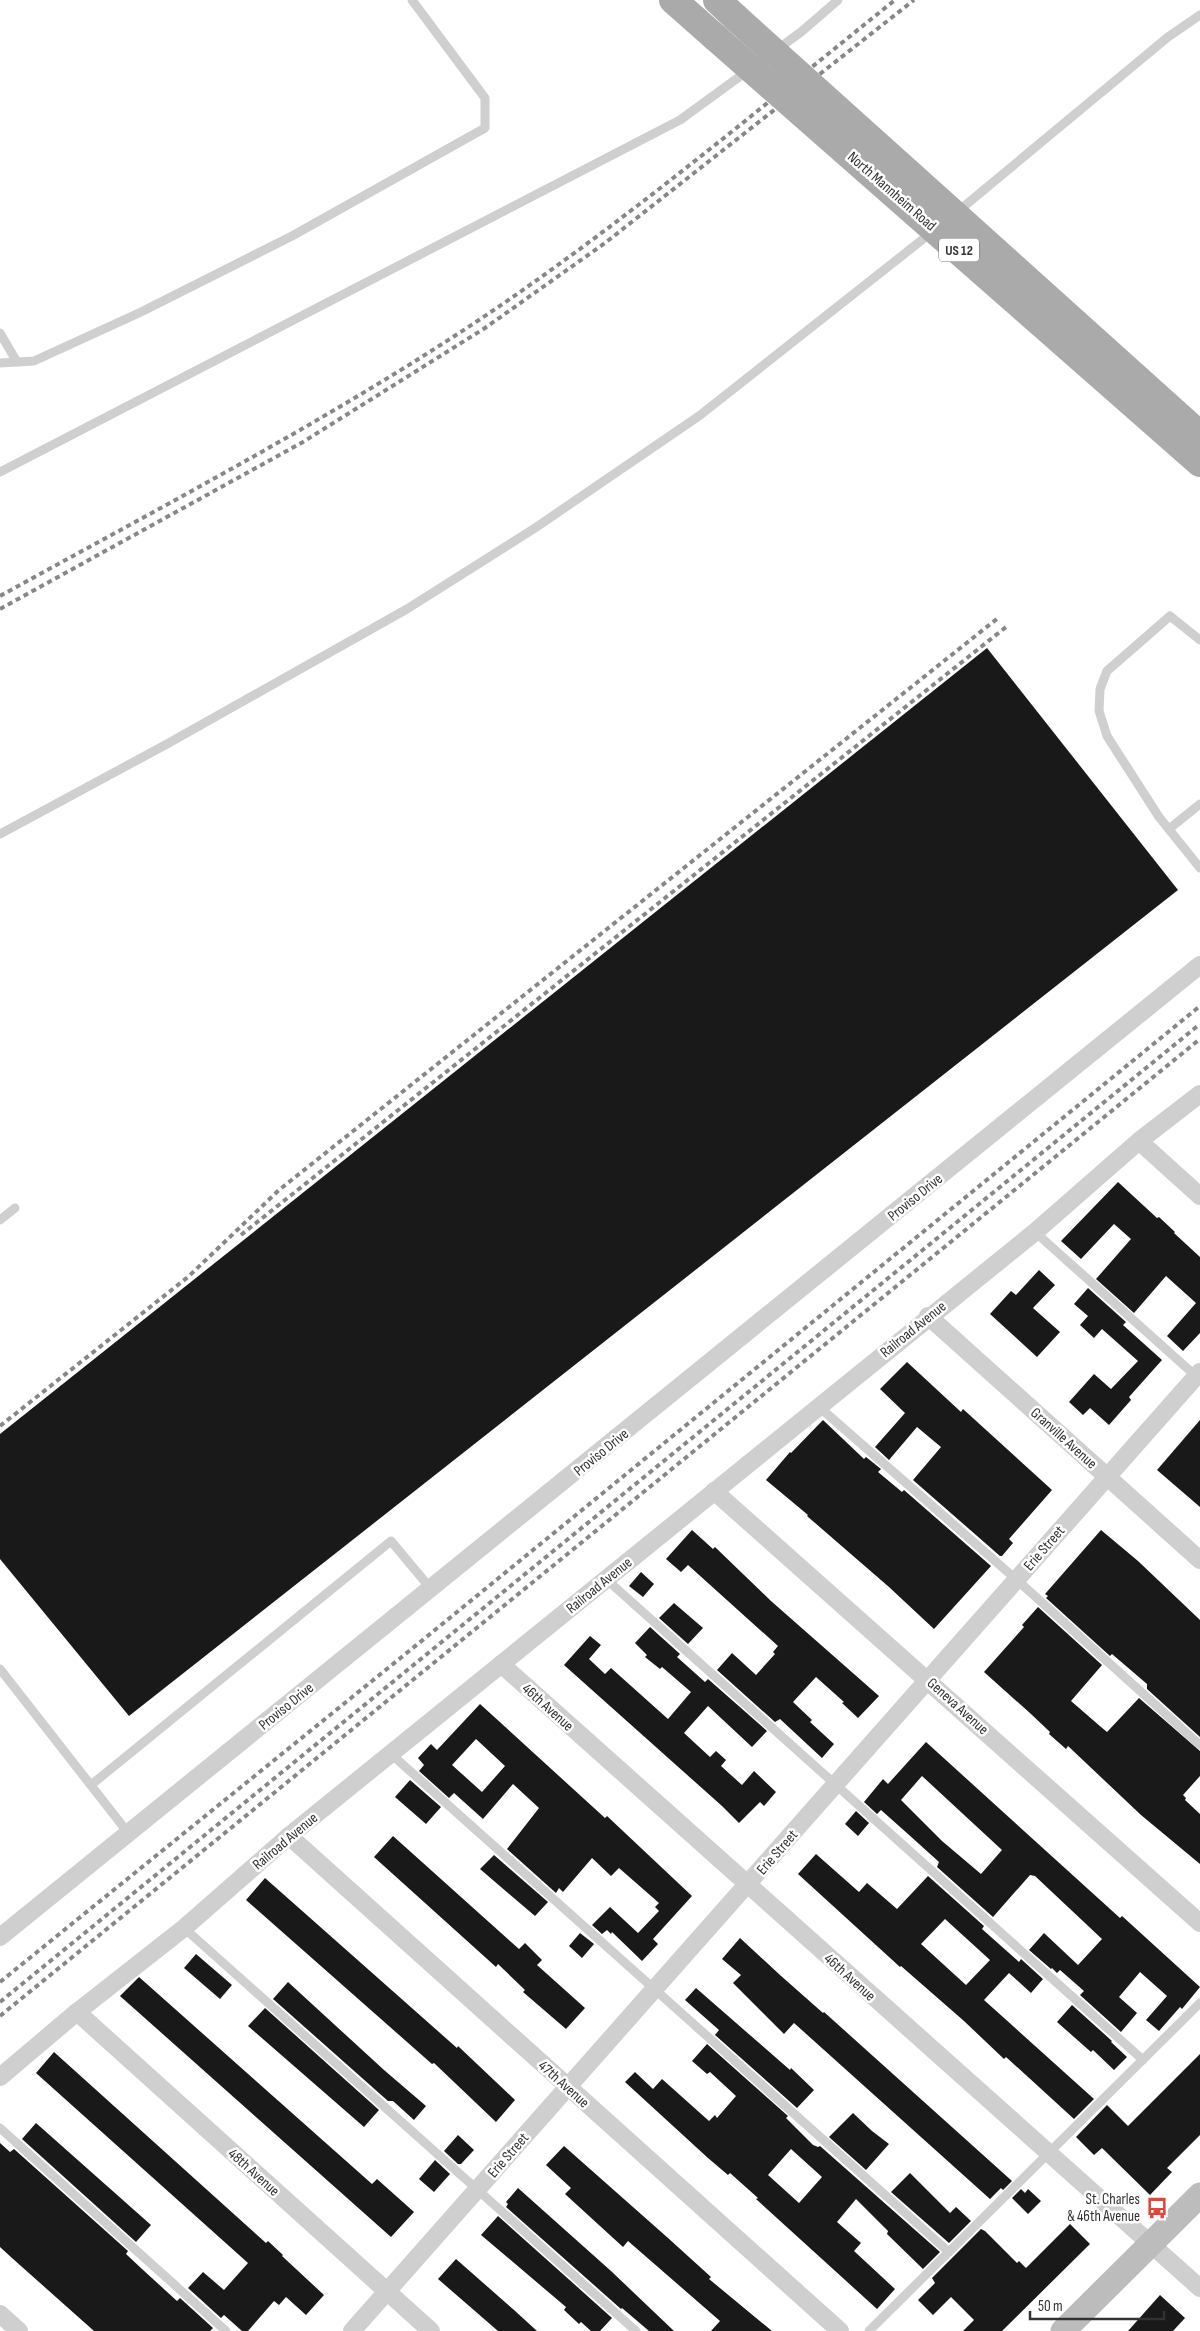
<svg xmlns="http://www.w3.org/2000/svg" width="1200" height="2331" viewBox="0 0 1200 2331" font-family="'Sofia Sans Condensed',sans-serif">
  <rect width="100%" height="100%" fill="#fff"/>
  <g fill="#191919" fill-rule="evenodd">
    <polygon points="987,648 1178,890 129,1716 0,1559 0,1434"/>
    <polygon points="1118,1182 1157,1218 1159,1217 1175,1232 1174,1233 1200,1257 1200,1333 1183,1351 1167,1336 1196,1303 1166,1276 1134,1313 1096,1279 1131,1239 1114,1224 1081,1259 1061,1241"/>
    <polygon points="1039,1270 1055,1285 1033,1308 1060,1332 1037,1357 990,1314 1011,1291 1016,1295"/>
    <polygon points="1088,1288 1126,1322 1123,1325 1162,1360 1129,1397 1131,1400 1109,1425 1090,1408 1083,1415 1069,1402 1094,1374 1111,1389 1138,1361 1102,1329 1094,1338 1080,1325 1088,1316 1074,1304"/>
    <polygon points="907,1362 961,1412 963,1409 1052,1490 1009,1539 1013,1543 1002,1556 1000,1556 913,1480 941,1447 917,1427 889,1460 875,1447 905,1413 880,1389"/>
    <polygon points="823,1420 864,1459 866,1457 881,1469 878,1472 902,1492 904,1490 991,1566 934,1629 889,1587 807,1516 808,1515 766,1480 790,1452 791,1453"/>
    <polygon points="1200,1420 1200,1507 1157,1470"/>
    <polygon points="692,1530 713,1549 715,1547 771,1601 879,1696 858,1718 842,1703 844,1702 816,1677 793,1702 812,1720 810,1722 834,1744 822,1758 780,1719 775,1722 717,1670 732,1653 756,1675 775,1654 773,1652 778,1646 688,1565 681,1572 666,1559"/>
    <polygon points="1101,1530 1138,1561 1200,1620 1200,1737 1147,1689 1147,1684 1112,1654 1110,1656 1046,1598 1048,1596 1045,1594"/>
    <polygon points="641,1572 654,1584 643,1597 629,1586"/>
    <polygon points="674,1603 703,1628 688,1644 659,1618"/>
    <polygon points="1038,1607 1102,1665 1071,1701 1101,1727 1107,1732 1139,1698 1200,1751 1200,1776 1183,1795 1186,1798 1185,1800 1200,1814 1200,1864 1141,1815 1068,1746 1066,1749 1049,1734 1050,1732 1031,1714 984,1672 1024,1627 1022,1625"/>
    <polygon points="650,1627 680,1654 677,1657 705,1682 708,1679 767,1731 752,1747 708,1706 684,1733 710,1757 716,1751 726,1760 721,1766 742,1785 754,1771 776,1792 764,1806 760,1802 739,1823 722,1806 564,1665 590,1636 601,1645 589,1659 605,1674 611,1668 668,1719 691,1692 662,1667 660,1669 645,1657 647,1655 635,1643"/>
    <path d="M480,1704L605,1818L607,1816L692,1896L653,1939L658,1944L642,1961L612,1932L611,1934L607,1930L602,1934L592,1925L610,1907L638,1933L659,1911L655,1907L659,1903L619,1868L611,1876L592,1858L563,1892L559,1888L556,1893L507,1849L539,1808L513,1784L483,1819L454,1793L449,1798L419,1771L424,1765L418,1758L431,1744L437,1750ZM476,1739L505,1766L482,1792L452,1765Z"/>
    <path d="M926,1742L1120,1918L1122,1916L1200,1987L1182,2009L1180,2007L1159,2031L1146,2020L1167,1996L1140,1972L1119,1997L1137,2013L1121,2032L1080,1995L1084,1991L1060,1970L1057,1973L1052,1968L1051,1969L1029,1950L1044,1933L1078,1965L1102,1939L1035,1876L1030,1875L993,1917L937,1867L939,1862L908,1834L881,1810L877,1814L864,1802L883,1779L888,1784ZM922,1776L1002,1850L981,1874L942,1841L901,1800Z"/>
    <polygon points="410,1780 441,1807 426,1824 395,1797"/>
    <polygon points="856,1811 869,1823 858,1836 845,1824"/>
    <polygon points="393,1836 519,1949 525,1943 542,1960 537,1965 585,2008 566,2029 523,1992 525,1990 498,1964 496,1967 374,1857"/>
    <path d="M816,1854L859,1892L867,1883L897,1909L928,1876L984,1926L982,1929L1019,1962L1021,1959L1043,1979L1031,1993L1009,1973L984,2000L1094,2099L1074,2119L1006,2057L1004,2059L964,2021L901,1966L900,1967L798,1874ZM945,1919L990,1960L966,1985L921,1944Z"/>
    <polygon points="494,1855 548,1902 535,1916 480,1869"/>
    <polygon points="265,1878 457,2048 458,2046 515,2100 496,2122 434,2063 432,2064 246,1900"/>
    <polygon points="580,1933 594,1944 582,1958 569,1946"/>
    <polygon points="740,1938 780,1975 823,2013 824,2012 1012,2181 1003,2190 1001,2188 990,2199 794,2023 784,2034 733,1983 741,1975 722,1959"/>
    <polygon points="196,1954 232,1985 220,1999 184,1968"/>
    <polygon points="139,1977 372,2184 377,2179 414,2212 391,2237 120,1996"/>
    <polygon points="288,1982 384,2070 426,2106 414,2120 393,2101 388,2101 273,1999"/>
    <polygon points="696,1988 790,2070 791,2068 814,2090 797,2108 715,2035 719,2030 685,2000"/>
    <polygon points="1072,2005 1112,2041 1111,2042 1127,2057 1114,2070 1093,2050 1091,2052 1057,2022"/>
    <polygon points="265,2008 379,2110 364,2127 248,2026"/>
    <path d="M707,2044L788,2116L786,2118L813,2145L818,2147L820,2146L940,2252L923,2269L887,2234L888,2231L856,2199L837,2222L861,2243L854,2251L895,2289L877,2309L756,2199L758,2198L730,2173L728,2175L708,2158L625,2082L635,2072L653,2089L662,2079L709,2121L715,2115L717,2118L736,2096L710,2072L707,2074L692,2061ZM791,2149L822,2177L799,2203L768,2175Z"/>
    <polygon points="54,2052 266,2243 268,2241 283,2255 282,2256 324,2295 306,2315 286,2297 279,2305 274,2301 248,2331 242,2331 224,2315 221,2318 188,2288 203,2272 224,2290 248,2263 36,2073"/>
    <polygon points="1200,2054 1200,2135 1167,2168 1172,2172 1150,2195 1102,2148 1094,2155 1076,2137 1107,2105 1128,2126"/>
    <polygon points="853,2113 872,2131 889,2144 866,2170 829,2137"/>
    <polygon points="36,2123 151,2225 136,2242 22,2139"/>
    <polygon points="458,2135 474,2150 461,2164 458,2164 444,2151"/>
    <polygon points="0,2143 10,2152 14,2149 128,2251 126,2254 142,2269 177,2301 180,2298 213,2328 210,2331 94,2331 12,2258 0,2247"/>
    <polygon points="564,2146 668,2238 711,2277 709,2279 772,2331 711,2331 720,2321 628,2241 623,2247 565,2194 571,2188 546,2165"/>
    <polygon points="435,2160 450,2174 434,2192 419,2179"/>
    <polygon points="910,2173 950,2213 956,2207 971,2221 949,2243 891,2192"/>
    <polygon points="518,2188 611,2271 674,2331 649,2331 622,2308 621,2309 506,2207 508,2204 506,2202"/>
    <polygon points="1021,2189 1025,2193 1028,2189 1041,2201 1028,2214 1012,2198"/>
    <polygon points="498,2216 612,2318 600,2331 591,2331 581,2322 579,2324 564,2310 566,2307 481,2235"/>
    <polygon points="1070,2224 1090,2244 1002,2331 963,2331 974,2320 951,2297 933,2315 918,2300 935,2283 932,2278 981,2229 985,2231 1017,2263 1019,2261 1026,2268"/>
    <polygon points="456,2259 514,2310 537,2331 498,2331 438,2279"/>
    <polygon points="1160,2295 1185,2318 1173,2331 1128,2331"/>
  </g>
  <g fill="none" stroke-linecap="round" stroke-linejoin="round">
    <g stroke="#cfcfcf" stroke-width="9">
      <polyline points="956,213 1168,37 1200,15"/>
      <polyline points="0,333 17,362"/>
      <polyline points="0,363 34,361 141,312 292,236 485,128 485,98 412,0"/>
      <polyline points="0,472 680,120 801,32 838,0"/>
      <polyline points="1200,640 1170,616 1107,671 1100,689 1099,711 1107,736 1159,817 1200,868"/>
      <polyline points="1169,829 1200,804"/>
      <polyline points="0,834 167,744 407,609 535,528 699,416 932,232"/>
      <polyline points="0,1220 15,1208"/>
      <polyline points="1035,1232 1198,1378"/>
      <polyline points="818,1406 1017,1580 1200,1745"/>
      <polyline points="606,1579 1143,2060"/>
      <polyline points="0,1669 129,1834"/>
      <polyline points="391,1754 949,2252"/>
      <polyline points="91,1785 391,1541 431,1589"/>
      <polyline points="184,1928 636,2331"/>
      <polyline points="0,2128 226,2331"/>
      <polyline points="869,2331 1200,2003"/>
    </g>
    <g stroke="#cfcfcf" stroke-width="18">
      <polyline points="1139,1141 1200,1196"/>
      <polyline points="928,1316 1200,1560"/>
      <polyline points="714,1491 1200,1923"/>
      <polyline points="501,1664 1200,2288"/>
      <polyline points="289,1836 840,2331"/>
      <polyline points="0,1937 1200,965"/>
      <polyline points="77,2012 431,2331"/>
      <polyline points="0,2077 77,2012 184,1928 289,1836 1035,1232 1139,1141 1200,1094"/>
      <polyline points="0,2314 19,2331"/>
      <polyline points="352,2331 1200,1372"/>
    </g>
    <polyline stroke="#bcbcbc" stroke-width="25" points="1063,2331 1200,2195"/>
    <g stroke="#aaa" stroke-width="28">
      <polyline points="673,0 716,38"/>
      <polyline points="717,0 735,17"/>
    </g>
    <g stroke="#878787" stroke-width="4" stroke-dasharray="5 4" stroke-linecap="butt">
      <path d="M0,596C161,507 325,422 479,320C624,223 759,109 895,0"/>
      <polyline points="0,609 303,442 485,328 605,243 914,0"/>
      <polyline points="241,1235 1006,627"/>
      <polyline points="0,1426 188,1277 279,1190 998,618"/>
      <polyline points="0,1982 419,1643 1200,1006"/>
      <polyline points="0,2002 1200,1024"/>
      <polyline points="0,2016 1200,1039"/>
    </g>
    <g stroke="#aaa" stroke-width="28">
      <polyline points="735,17 1200,435"/>
      <polyline points="716,38 1200,463"/>
    </g>
  </g>
  <defs>
    <g id="bus-bare" transform="scale(1.725)"><path d="M-5-6H5V4H4V6H2V4H-2V6H-4V4H-5ZM-3.5-4V0h7V-4ZM-3.5 1.2v1.5H-2V1.2ZM2 1.2v1.5H3.5V1.2Z" fill="#e0463c" stroke="#fff" stroke-width="2.5" paint-order="stroke"/></g>
  </defs>
  <g fill-rule="evenodd">
    <use href="#bus-bare" x="1157" y="2208"/>
  </g>
  <g text-anchor="middle" stroke-width="5" stroke-linejoin="round" paint-order="stroke">
    <rect fill="#fff" stroke="#707070" stroke-width="1" x="939" y="238.5" width="40" height="23" rx="4"/>
    <g font-size="14" font-weight="bold" fill="#323232">
      <text x="959" y="255">US 12</text>
    </g>
    <g font-size="15" fill="#323232" stroke="#fff">
      <text transform="translate(892 191) rotate(41)" y="5">North Mannheim Road</text>
      <text transform="translate(915 1197) rotate(-39)" y="5">Proviso Drive</text>
      <text transform="translate(913 1329) rotate(-39)" y="5">Railroad Avenue</text>
      <text transform="translate(1064 1438) rotate(42)" y="5">Granville Avenue</text>
      <text transform="translate(601 1452) rotate(-39)" y="5">Proviso Drive</text>
      <text transform="translate(1044 1548) rotate(-49)" y="5">Erie Street</text>
      <text transform="translate(599 1585) rotate(-39)" y="5">Railroad Avenue</text>
      <text transform="translate(286 1706) rotate(-39)" y="5">Proviso Drive</text>
      <text transform="translate(958 1706) rotate(42)" y="5">Geneva Avenue</text>
      <text transform="translate(548 1707) rotate(42)" y="5">46th Avenue</text>
      <text transform="translate(285 1841) rotate(-40)" y="5">Railroad Avenue</text>
      <text transform="translate(777 1852) rotate(-49)" y="5">Erie Street</text>
      <text transform="translate(850 1977) rotate(42)" y="5">46th Avenue</text>
      <text transform="translate(564 2084) rotate(42)" y="5">47th Avenue</text>
      <text transform="translate(508 2155) rotate(-49)" y="5">Erie Street</text>
      <text transform="translate(254 2172) rotate(42)" y="5">48th Avenue</text>
    </g>
    <g font-size="15" fill="#323232" stroke="#fff" text-anchor="end">
      <text x="1140" y="2204">St. Charles<tspan x="1140" dy="17">&amp; 46th Avenue</tspan></text>
    </g>
  </g>
  <path d="M1030 2311v8h134v-8" fill="none" stroke="#323232" stroke-width="2.5"/>
  <text x="1038" y="2311" font-size="15" fill="#323232" stroke="#ffffff" stroke-width="4" paint-order="stroke">50 m</text>
</svg>
